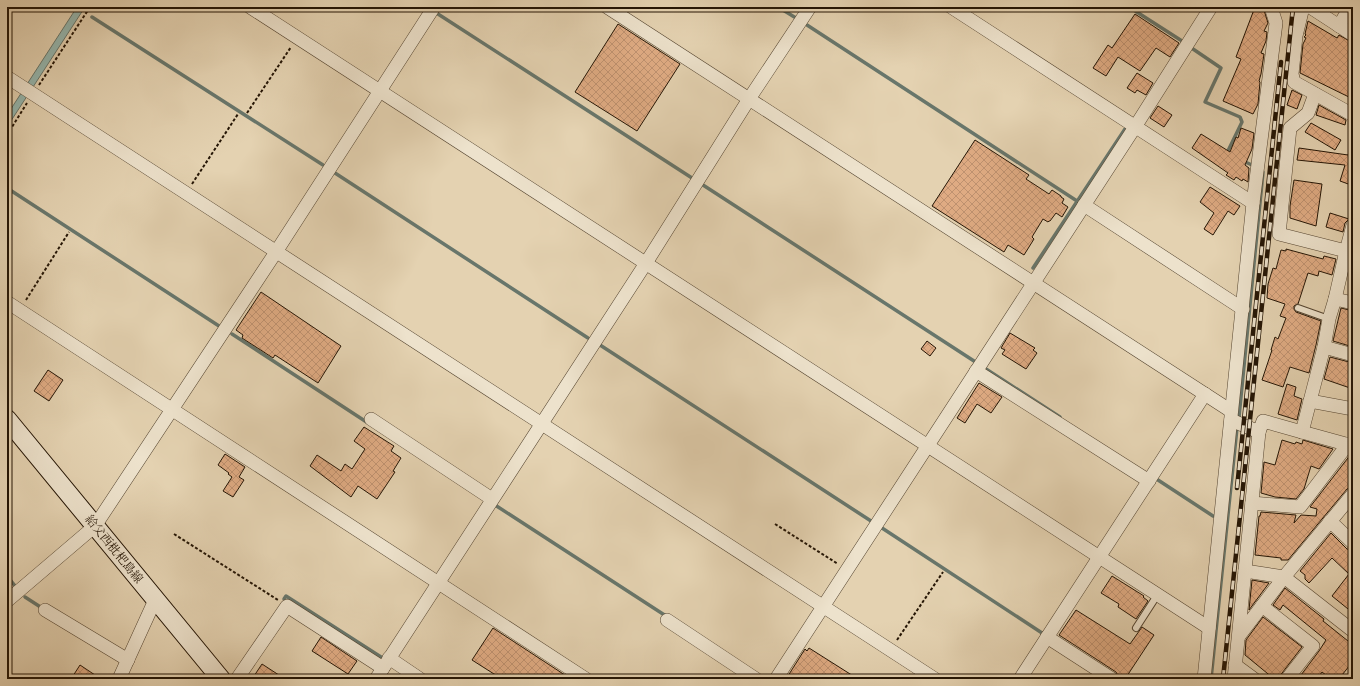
<svg xmlns="http://www.w3.org/2000/svg" width="1360" height="686" viewBox="0 0 1360 686" font-family="Vollkorn,'Noto Serif JP',serif">
  <defs>
    <pattern id="building-cross-hatch" width="8" height="8" patternUnits="userSpaceOnUse"><rect width="8" height="8" fill="#dfab83"/><path d="M0 0l8 8M0 8l8-8" fill="none" stroke="#bf9270"/></pattern>
  </defs>
  <rect width="100%" height="100%" fill="#e4d2b1"/>
  <filter id="stains"><feTurbulence type="fractalNoise" baseFrequency=".005" numOctaves="4"/><feColorMatrix values="0 0 0 0 .2 0 0 0 0 .09 0 0 0 0 .02 0 0 0 .5 -.17"/></filter>
  <radialGradient id="worn" r=".72"><stop offset=".6" stop-color="#630" stop-opacity="0"/><stop offset="1" stop-color="#630" stop-opacity=".3"/></radialGradient>
  <polygon fill="#95b7af" stroke="#68766b" points="77,7 85,7 7,127 7,115"/>
  <g fill="none" stroke-linecap="round" stroke-linejoin="round">
    <g stroke="#68766b" stroke-width="3.5">
      <polyline points="778,7 796,18"/>
      <polyline points="1129,7 1182,41"/>
      <polyline points="438,14 692,178"/>
      <polyline points="92,17 323,165"/>
      <polyline points="807,25 1077,201"/>
      <polyline points="1193,49 1221,68 1205,102 1240,117 1242,122 1226,155"/>
      <polyline points="1243,161 1252,165"/>
      <polyline points="335,173 588,338"/>
      <polyline points="703,185 974,361"/>
      <polyline points="7,188 219,326"/>
      <polyline points="1033,268 1125,129"/>
      <polyline points="232,334 368,423"/>
      <polyline points="600,345 871,521"/>
      <polyline points="986,369 1060,417"/>
      <polyline points="1239,417 1263,172"/>
      <polyline points="1158,480 1213,516"/>
      <polyline points="495,505 666,616"/>
      <polyline points="882,528 1042,633"/>
      <polyline points="7,576 16,587"/>
      <polyline points="25,597 42,608"/>
      <polyline points="284,599 286,596 381,657"/>
      <polyline points="1211,679 1237,428"/>
    </g>
  </g>
  <g fill="url(#building-cross-hatch)" stroke="#241505">
    <polygon points="1255,7 1263,7 1268,23 1264,31 1267,32 1266,41 1261,53 1264,54 1261,74 1259,81 1260,82 1258,104 1253,114 1223,101 1241,59 1236,57"/>
    <polygon points="1135,14 1179,43 1170,57 1156,48 1140,71 1118,57 1106,76 1093,68 1108,45 1112,48"/>
    <polygon points="1308,21 1337,38 1339,35 1353,43 1353,99 1300,73 1303,44 1306,38 1304,37 1306,35 1305,34"/>
    <polygon points="618,24 680,64 637,131 575,92"/>
    <polygon points="1137,73 1153,83 1146,95 1137,90 1135,93 1127,88"/>
    <polygon points="1292,90 1302,95 1297,109 1287,105"/>
    <polygon points="1319,105 1346,120 1345,125 1316,115"/>
    <polygon points="1158,106 1172,115 1164,127 1150,118"/>
    <polygon points="1311,123 1341,140 1335,150 1305,132"/>
    <polygon points="1241,128 1254,133 1252,149 1245,165 1249,168 1248,182 1243,179 1242,181 1236,177 1234,180 1226,175 1228,173 1192,148 1201,134 1230,152 1236,137 1238,138"/>
    <polygon points="975,140 1029,175 1026,179 1049,194 1052,190 1061,196 1061,197 1064,199 1062,203 1068,207 1062,217 1056,213 1050,221 1049,221 1048,222 1043,219 1032,237 1034,239 1024,255 1008,245 1004,252 932,206"/>
    <polygon points="1351,146 1353,146 1353,177 1351,185 1340,181 1345,165 1297,160 1299,148 1348,155"/>
    <polygon points="1294,180 1322,184 1316,226 1290,218 1290,206"/>
    <polygon points="1210,187 1240,206 1234,215 1228,211 1213,235 1204,229 1214,213 1200,202"/>
    <polygon points="1330,213 1349,219 1345,223 1343,232 1326,227"/>
    <polygon points="1286,249 1323,259 1324,256 1336,259 1332,275 1319,271 1318,276 1308,273 1298,304 1294,306 1294,309 1296,312 1321,321 1316,345 1309,373 1290,367 1283,387 1262,380 1272,350 1271,350 1275,337 1278,339 1286,318 1280,316 1285,304 1267,298 1268,284 1273,268 1276,269 1281,250 1286,251"/>
    <polygon points="261,292 341,346 318,383 275,355 273,358 242,338 243,335 236,330"/>
    <polygon points="1341,308 1353,311 1353,347 1333,341"/>
    <polygon points="1010,333 1035,348 1033,350 1037,353 1026,369 1002,354 1005,350 1001,348"/>
    <polygon points="927,341 936,348 930,356 921,349"/>
    <polygon points="1330,357 1353,363 1353,389 1324,379"/>
    <polygon points="48,370 63,380 49,401 34,391"/>
    <polygon points="979,383 1002,397 991,413 977,404 965,423 957,418"/>
    <polygon points="1287,384 1296,387 1294,396 1302,399 1297,420 1278,414"/>
    <polygon points="364,427 394,446 391,451 401,458 393,471 395,472 377,499 358,486 351,497 310,466 317,455 341,471 345,464 352,469 365,449 354,441"/>
    <polygon points="1282,440 1295,444 1296,442 1302,444 1303,440 1333,449 1319,469 1311,466 1304,489 1296,499 1275,497 1261,493 1264,462 1275,465"/>
    <polygon points="225,454 245,467 239,477 244,480 233,497 223,491 232,477 228,474 229,473 218,465"/>
    <polygon points="1351,454 1353,454 1353,486 1347,489 1288,560 1281,560 1281,558 1255,555 1259,516 1260,516 1261,512 1296,515 1294,523 1301,515 1316,516 1317,509 1310,507"/>
    <polygon points="1331,533 1347,549 1353,551 1353,613 1332,596 1349,574 1332,558 1309,583 1305,579 1305,575 1300,571"/>
    <polygon points="1112,576 1144,596 1143,597 1148,601 1136,619 1118,607 1119,604 1101,593"/>
    <polygon points="1252,580 1269,583 1249,610"/>
    <polygon points="1285,588 1324,619 1323,621 1353,645 1353,661 1339,679 1331,679 1322,672 1317,679 1306,679 1301,675 1319,651 1326,640 1283,605 1280,610 1273,605"/>
    <polygon points="1076,610 1130,644 1142,627 1154,635 1125,679 1120,679 1116,672 1059,635"/>
    <polygon points="1263,617 1302,647 1279,677 1276,674 1273,678 1245,655 1246,640"/>
    <polygon points="493,628 571,679 502,679 494,674 472,660"/>
    <polygon points="321,637 357,661 348,674 312,651"/>
    <polygon points="809,648 858,679 786,679 805,649 807,651"/>
    <polygon points="262,664 285,679 252,679"/>
    <polygon points="80,665 101,679 71,679"/>
  </g>
  <g fill="none" stroke-linecap="round" stroke-linejoin="round">
    <g stroke="#544430" stroke-width="8">
      <g id="service">
        <polyline points="1298,308 1329,319"/>
        <polyline points="1136,628 1158,594"/>
      </g>
    </g>
    <g stroke="#544430" stroke-width="14">
      <g id="minor">
        <polyline points="250,7 1209,628"/>
        <polyline points="607,7 1231,411"/>
        <polyline points="951,7 1253,203 1204,679"/>
        <polyline points="1303,7 1296,36 1292,74 1294,82 1353,115"/>
        <polyline points="1310,7 1353,35"/>
        <polyline points="1339,26 1350,7"/>
        <polyline points="7,77 935,679"/>
        <polyline points="1315,94 1308,113 1290,128 1279,234 1346,251 1353,225"/>
        <polyline points="1253,203 1276,23 1271,7"/>
        <polyline points="1084,205 1243,309"/>
        <polyline points="1335,299 1353,303"/>
        <polyline points="7,302 586,679"/>
        <polyline points="1324,347 1353,355"/>
        <polyline points="976,371 1149,481"/>
        <polyline points="1310,401 1353,409"/>
        <polyline points="371,419 492,499"/>
        <polyline points="1231,420 1259,432 1263,421 1302,432 1324,347 1329,319 1335,299 1346,251 1353,252"/>
        <polyline points="1302,432 1353,446"/>
        <polyline points="1252,503 1300,507 1348,444"/>
        <polyline points="1330,521 1353,543"/>
        <polyline points="1245,571 1284,577 1353,631"/>
        <polyline points="7,601 95,526 276,252 434,7"/>
        <polyline points="1262,606 1313,646 1287,679"/>
        <polyline points="45,610 128,660"/>
        <polyline points="667,620 756,679"/>
        <polyline points="1239,636 1284,577 1353,494"/>
        <polyline points="1047,637 1112,679"/>
        <polyline points="389,658 420,679"/>
        <polyline points="1235,665 1254,679"/>
        <polyline points="119,679 155,600"/>
        <polyline points="237,679 287,606 383,668"/>
        <polyline points="376,679 646,263 749,99 810,7"/>
        <polyline points="776,679 1135,127 1211,7"/>
        <polyline points="1020,679 1205,394"/>
        <polyline points="1234,679 1259,432"/>
      </g>
    </g>
    <g stroke="#241505" stroke-width="20">
      <polyline id="secondary" points="7,419 221,679"/>
    </g>
    <g stroke="#241505" stroke-width="2" stroke-dasharray="3 2" stroke-linecap="butt">
      <polyline points="39,85 90,7"/>
      <polyline points="247,113 291,47"/>
      <polyline points="7,135 27,103"/>
      <polyline points="192,184 238,114"/>
      <polyline points="26,300 69,232"/>
      <polyline points="775,524 838,564"/>
      <polyline points="174,534 278,600"/>
      <polyline points="897,640 943,572"/>
    </g>
    <use href="#service" stroke="#ede2cc" stroke-width="6"/>
    <use href="#minor" stroke="#ede2cc" stroke-width="13"/>
    <use href="#secondary" stroke="#ede2cc" stroke-width="18"/>
    <g stroke="#241505" stroke-width="4.5">
      <g id="rail">
        <polyline points="1237,488 1281,62"/>
        <polyline points="1223,679 1293,7"/>
      </g>
    </g>
    <use href="#rail" stroke="#ede2cc" stroke-width="3" stroke-dasharray="9" stroke-linecap="butt"/>
  </g>
  <g text-anchor="middle" stroke-width="3" stroke-linejoin="round" paint-order="stroke">
    <g font-size="12" fill="#241505" stroke="#ede2cc">
      <text transform="translate(114 549) rotate(51)" y="4">給父西枇杷島線</text>
    </g>
  </g>
  <rect width="1360" height="686" fill="none" stroke="#e4d2b1" stroke-width="24"/>
  <rect x="8" y="8" width="1344" height="670" fill="none" stroke="#241505" stroke-width="2"/>
  <rect x="12" y="12" width="1336" height="662" fill="none" stroke="#241505"/>
  <rect width="100%" height="100%" filter="url(#stains)"/>
  <rect width="100%" height="100%" fill="url(#worn)"/>
</svg>
